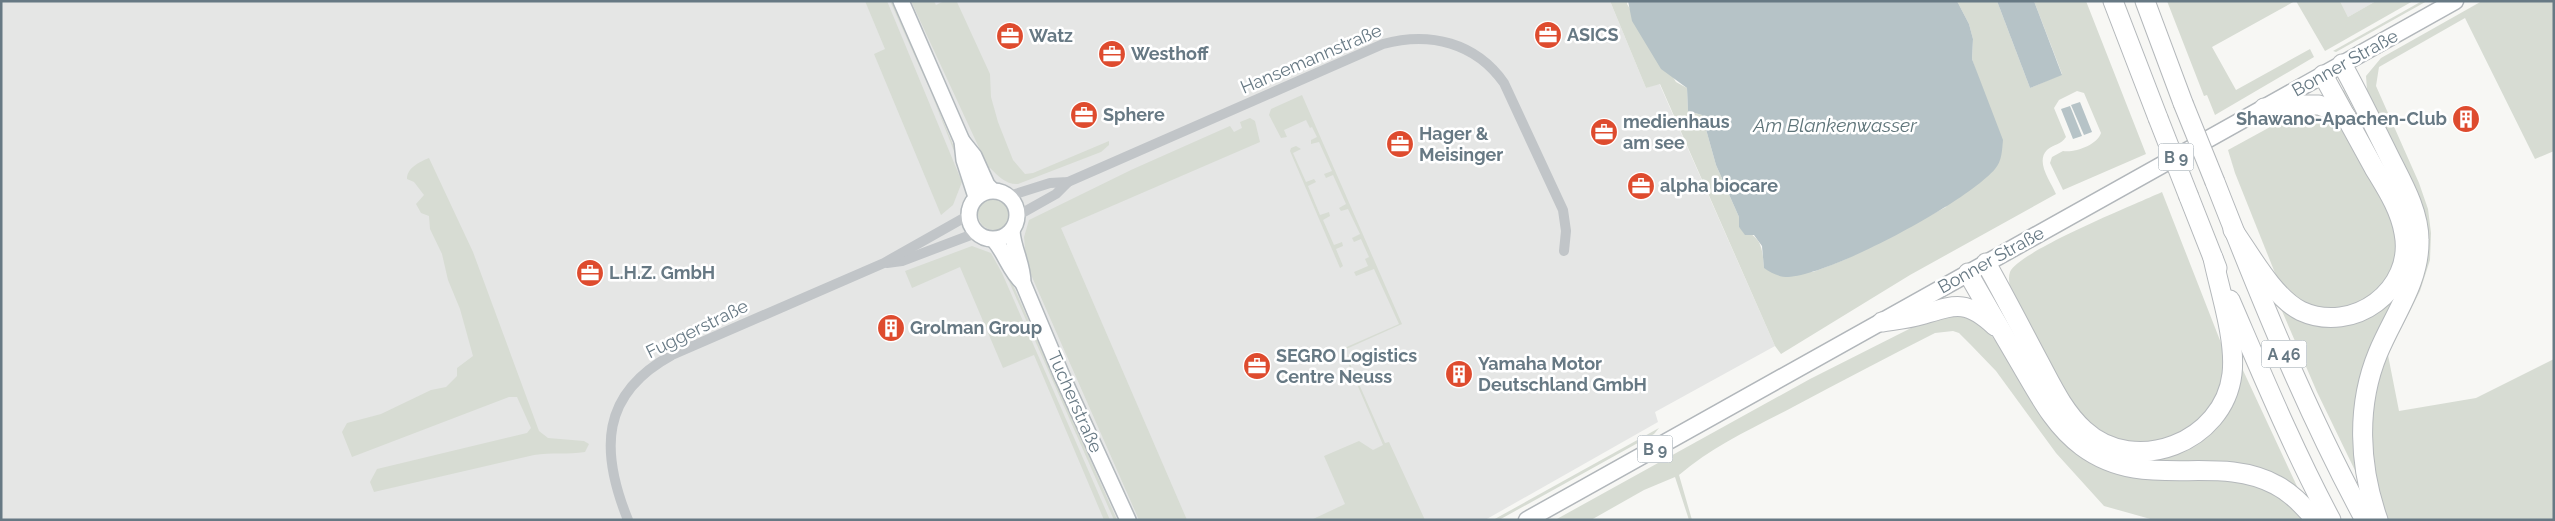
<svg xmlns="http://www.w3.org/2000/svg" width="2555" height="521" viewBox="0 0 2555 521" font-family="Raleway,sans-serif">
  <rect width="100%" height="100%" fill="#f7f7f4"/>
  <g fill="#e5e6e5">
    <polygon points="1,1 1610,1 1646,88 1659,83 1775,346 1655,412 1658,422 1485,520 1,520"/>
    <polygon points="2340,1 2376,1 2348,17"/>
  </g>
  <g fill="#d7dcd3">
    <polygon points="865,1 887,1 962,182 953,205 941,215 874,54 885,49"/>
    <polygon points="890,1 893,1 967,178 965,179 930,90"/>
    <path d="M911,1H934L936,5L944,1L957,2L990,74L991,97L998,122L1013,160L1025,174L1033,173L1109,141V145L1101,152L1018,184C1007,185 998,176 990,168L986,170L984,166L987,165Z"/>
    <path d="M1610,1H1628L1627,4L1676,82L1687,88L1688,111L1702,115L1716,165L1739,217V227C1761,238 1762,243 1764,268L1813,272L1844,260L1946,207L1984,95L1972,59L1973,39L1969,24L1957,1H1997L2030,88L2062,74L2034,1H2086L2146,154L2063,190L2050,163L2052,157L2063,151C2075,153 2097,145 2101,133L2084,93L2077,91L2059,100L2054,108L2066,137C2061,145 2054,144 2047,150C2035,162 2051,182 2056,194L1910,275L1781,354L1775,346L1660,84L1646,88Z"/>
    <polygon points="2167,1 2295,1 2212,47 2236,90 2310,49 2314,57 2215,115 2207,95 2204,96"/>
    <polygon points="2296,1 2340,1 2348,17 2376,1 2413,1 2325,51"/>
    <polygon points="2422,1 2427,1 2336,52 2333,51"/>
    <polygon points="2482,1 2554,1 2554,151 2535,159 2465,18 2379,67 2376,86 2419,183 2428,209 2431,233 2430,260 2420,291 2388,355 2399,411 2476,398 2554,359 2554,520 2387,520 2378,503 2369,459 2374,382 2403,316 2388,135 2367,90 2366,76 2381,58"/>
    <polygon points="2344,90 2374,150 2413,253 2375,349 2363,487 2317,392 2279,304 2356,319 2409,250 2338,93"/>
    <polygon points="1302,95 1402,324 1344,350 1385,443 1389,442 1425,520 1311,520 1345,504 1324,456 1359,441 1373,450 1383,445 1342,349 1399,324 1374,269 1356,276 1354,272 1368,266 1365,259 1369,257 1361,239 1354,242 1352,238 1360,234 1348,209 1341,211 1339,208 1346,204 1333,175 1326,178 1324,174 1332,171 1319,142 1311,144 1311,140 1317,137 1312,127 1310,128 1306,120 1284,130 1287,137 1281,138 1269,115 1271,109"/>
    <polygon points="2306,110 2339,121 2387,204 2397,234 2395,263 2384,286 2357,307 2318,311 2281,288 2235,173 2228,150 2296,113"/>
    <polygon points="1250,118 1255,121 1260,142 1061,228 1187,520 1139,520 1021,252 1025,249 1024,237 1029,220 1131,170 1230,126 1234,132 1242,128 1240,122"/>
    <polygon points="1296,146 1301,149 1293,153 1306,182 1314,179 1316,182 1308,186 1320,215 1329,212 1330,216 1323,220 1334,245 1342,242 1343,246 1336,249 1343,266 1340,268 1290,151 1291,148"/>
    <path d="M429,158L473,252L539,431L548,438L584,441L589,444L585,452C568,455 551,452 534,455L374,492L370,482L377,469L527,433L531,428L517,397H509L352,457L342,432L347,423L381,414L431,390L446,387L457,376V368L473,356L460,309L448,280L442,254L430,229L429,216L421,213L416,204L424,195L414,182L407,179C407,168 419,162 429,158Z"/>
    <path d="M2162,192L2223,348L2224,372L2220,389L2212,406L2186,432L2147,444L2126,441L2110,436L2093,425L2071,405L2014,298C2011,290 2007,281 2010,272C2019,251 2136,204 2162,192Z"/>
    <circle cx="994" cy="214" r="16"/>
    <polygon points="972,246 991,253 1002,273 1110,520 1104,520 1034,355 1003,368 960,267 912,288 905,271"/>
    <polygon points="1002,260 1117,520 1114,520 1000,261"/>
    <path d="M1995,294C2031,362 2074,484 2173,451C2213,438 2231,404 2241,366L2302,497C2289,486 2276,477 2260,472C2194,452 2128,486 2072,430C2037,395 2015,339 1991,297Z"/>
    <path d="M1956,313C1962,316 1969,318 1974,321C2008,340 2031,409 2058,436L2207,479L2241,481L2274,492L2306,520H2154L2104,506L2056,453L1996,371L1970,344L1959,333L1953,331L1935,333C1887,357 1840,382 1793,407C1753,428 1713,446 1679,475L1692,520H1689L1675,477L1644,490L1591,520H1555L1810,379L1919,324Z"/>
    <polygon points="1659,428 1654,434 1499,520 1493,520"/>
  </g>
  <g fill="#b6c3c7">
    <path d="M1628,1H1957L1969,24L1973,39L1972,59L2003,140C2002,150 2002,161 1995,169C1967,202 1831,275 1788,277C1779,277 1771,273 1764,268L1762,246L1754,235H1745L1739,227V217L1716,165L1702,115L1688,111L1687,88L1661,69L1632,21Z"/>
    <polygon points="1997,1 2034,1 2062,75 2030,88"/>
    <polygon points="2080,102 2092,132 2084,135 2071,105"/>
    <polygon points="2070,106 2082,136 2073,139 2061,109"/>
  </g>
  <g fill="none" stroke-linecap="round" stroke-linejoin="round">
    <g stroke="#b3b9bd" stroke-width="18">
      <g id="secondary">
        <polyline points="901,1 962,141 964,160 976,197"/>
        <polyline points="962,141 974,156 987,185 992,190"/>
        <circle cx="993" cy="215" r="24"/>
        <path d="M1012,231C1013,249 1023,264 1023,283L1062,376L1128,520"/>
        <path d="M994,240C1006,254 1009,270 1023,283"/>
      </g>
    </g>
    <g stroke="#b2b7bb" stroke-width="19">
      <polyline id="primary" points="1527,520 2455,1"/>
    </g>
    <g stroke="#b4b8bb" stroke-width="21">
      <g id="motorway">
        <polyline points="2113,1 2158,118"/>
        <polyline points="2145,1 2183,103"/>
        <path d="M2342,64C2358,93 2372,122 2387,152C2400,179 2419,209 2419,240C2420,282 2393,316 2378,353C2356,406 2359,466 2378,520"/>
        <polyline points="2264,108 2288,111 2305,105 2319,105 2346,116"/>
        <path d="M2215,182C2260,297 2306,411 2365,520"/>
        <polyline points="2189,197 2217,268"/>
        <path d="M2233,230C2250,254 2274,298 2301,311C2353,335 2415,290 2404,233C2400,209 2386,188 2374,168C2357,137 2340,106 2323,75"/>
        <path d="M1986,263C2004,295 2021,328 2038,360C2051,384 2063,411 2084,430C2135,477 2224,442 2232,374C2236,339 2220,292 2213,258"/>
        <path d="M1968,273C1986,305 2005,337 2023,368C2040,397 2055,426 2082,446C2145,493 2215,452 2276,485C2292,493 2304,507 2316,520"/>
        <path d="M2230,300C2262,374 2293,449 2331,520"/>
        <path d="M1882,322C1895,320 1908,319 1921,315C1955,305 1966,299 1995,326"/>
      </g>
    </g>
    <g stroke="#c1c5c8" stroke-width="10">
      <path d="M1009,196L1050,183L1068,182L1383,44C1430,31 1476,43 1504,83L1563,210L1566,231L1564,251"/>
      <polyline points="1017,216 1056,194 1068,182"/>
      <polyline points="887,263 902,261 976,233"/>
      <path d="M628,520C600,451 600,394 672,355L884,263L969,215"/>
    </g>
    <use href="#secondary" stroke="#fff" stroke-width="15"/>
    <use href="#primary" stroke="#fff" stroke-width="16"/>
    <use href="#motorway" stroke="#fff" stroke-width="19"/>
    <g stroke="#b4b8bb" stroke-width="21" stroke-linecap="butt">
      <g id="motorway-bridge">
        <polyline points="2183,103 2215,182"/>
        <polyline points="2158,118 2189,197"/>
      </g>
    </g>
    <use href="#motorway-bridge" stroke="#fff" stroke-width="19"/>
  </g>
  <defs>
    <g id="office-disc" transform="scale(1.4375)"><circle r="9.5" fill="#de4b2e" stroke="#fff"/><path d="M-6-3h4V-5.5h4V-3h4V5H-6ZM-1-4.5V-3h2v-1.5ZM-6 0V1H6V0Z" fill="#fff"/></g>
    <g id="building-disc" transform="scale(1.4375)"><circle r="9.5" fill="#de4b2e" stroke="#fff"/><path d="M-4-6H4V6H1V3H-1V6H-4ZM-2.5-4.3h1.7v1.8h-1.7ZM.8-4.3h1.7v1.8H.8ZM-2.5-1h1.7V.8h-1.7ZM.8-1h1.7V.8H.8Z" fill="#fff"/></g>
  </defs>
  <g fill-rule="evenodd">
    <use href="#office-disc" x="1548" y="35"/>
    <use href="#office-disc" x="1010" y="36"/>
    <use href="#office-disc" x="1112" y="54"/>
    <use href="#office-disc" x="1084" y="115"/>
    <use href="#building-disc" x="2466" y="119"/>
    <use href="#office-disc" x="1604" y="132"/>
    <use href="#office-disc" x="1400" y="144"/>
    <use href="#office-disc" x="1641" y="186"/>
    <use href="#office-disc" x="590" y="273"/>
    <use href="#building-disc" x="891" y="328"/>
    <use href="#office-disc" x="1257" y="366"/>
    <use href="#building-disc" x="1459" y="374"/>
  </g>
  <g text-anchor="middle" stroke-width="5" stroke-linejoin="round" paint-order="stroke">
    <g fill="#fff" stroke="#95a1a9" stroke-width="1">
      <rect x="2158.5" y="143.5" width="35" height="27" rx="4"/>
      <rect x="2261.5" y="340.5" width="45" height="27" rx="4"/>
      <rect x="1637.5" y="435.5" width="35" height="27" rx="4"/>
    </g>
    <g font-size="16" font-weight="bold" fill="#677984">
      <text x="2176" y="163">B 9</text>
      <text x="2284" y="360">A 46</text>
      <text x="1655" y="455">B 9</text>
    </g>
    <g font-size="18" font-weight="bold" fill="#677984" stroke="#fff" text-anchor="start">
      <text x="1567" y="41">ASICS</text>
      <text x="1029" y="42">Watz</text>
      <text x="1131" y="60">Westhoff</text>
      <text x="1103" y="121">Sphere</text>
      <text x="2447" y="125" text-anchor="end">Shawano-Apachen-Club</text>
      <text x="1623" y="128">medienhaus<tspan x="1623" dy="21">am see</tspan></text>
      <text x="1419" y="140">Hager &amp;<tspan x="1419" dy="21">Meisinger</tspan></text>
      <text x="1660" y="192">alpha biocare</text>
      <text x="609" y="279">L.H.Z. GmbH</text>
      <text x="910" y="334">Grolman Group</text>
      <text x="1276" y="362">SEGRO Logistics<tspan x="1276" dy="21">Centre Neuss</tspan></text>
      <text x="1478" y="370">Yamaha Motor<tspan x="1478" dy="21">Deutschland GmbH</tspan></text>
    </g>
    <g font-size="18" fill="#677984" stroke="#fff">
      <text transform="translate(1311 59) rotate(-23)" y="6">Hansemannstraße</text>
      <text transform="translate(2345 63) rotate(-29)" y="6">Bonner Straße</text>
      <text transform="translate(1991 260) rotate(-29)" y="6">Bonner Straße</text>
      <text transform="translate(697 329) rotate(-26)" y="6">Fuggerstraße</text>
      <text transform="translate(1075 402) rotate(66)" y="6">Tucherstraße</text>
    </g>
    <g font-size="19" font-style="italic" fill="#5e7479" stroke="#fff">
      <text x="1835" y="132">Am Blankenwasser</text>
    </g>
  </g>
  <rect width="2555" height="521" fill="none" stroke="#677984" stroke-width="5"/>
</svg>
